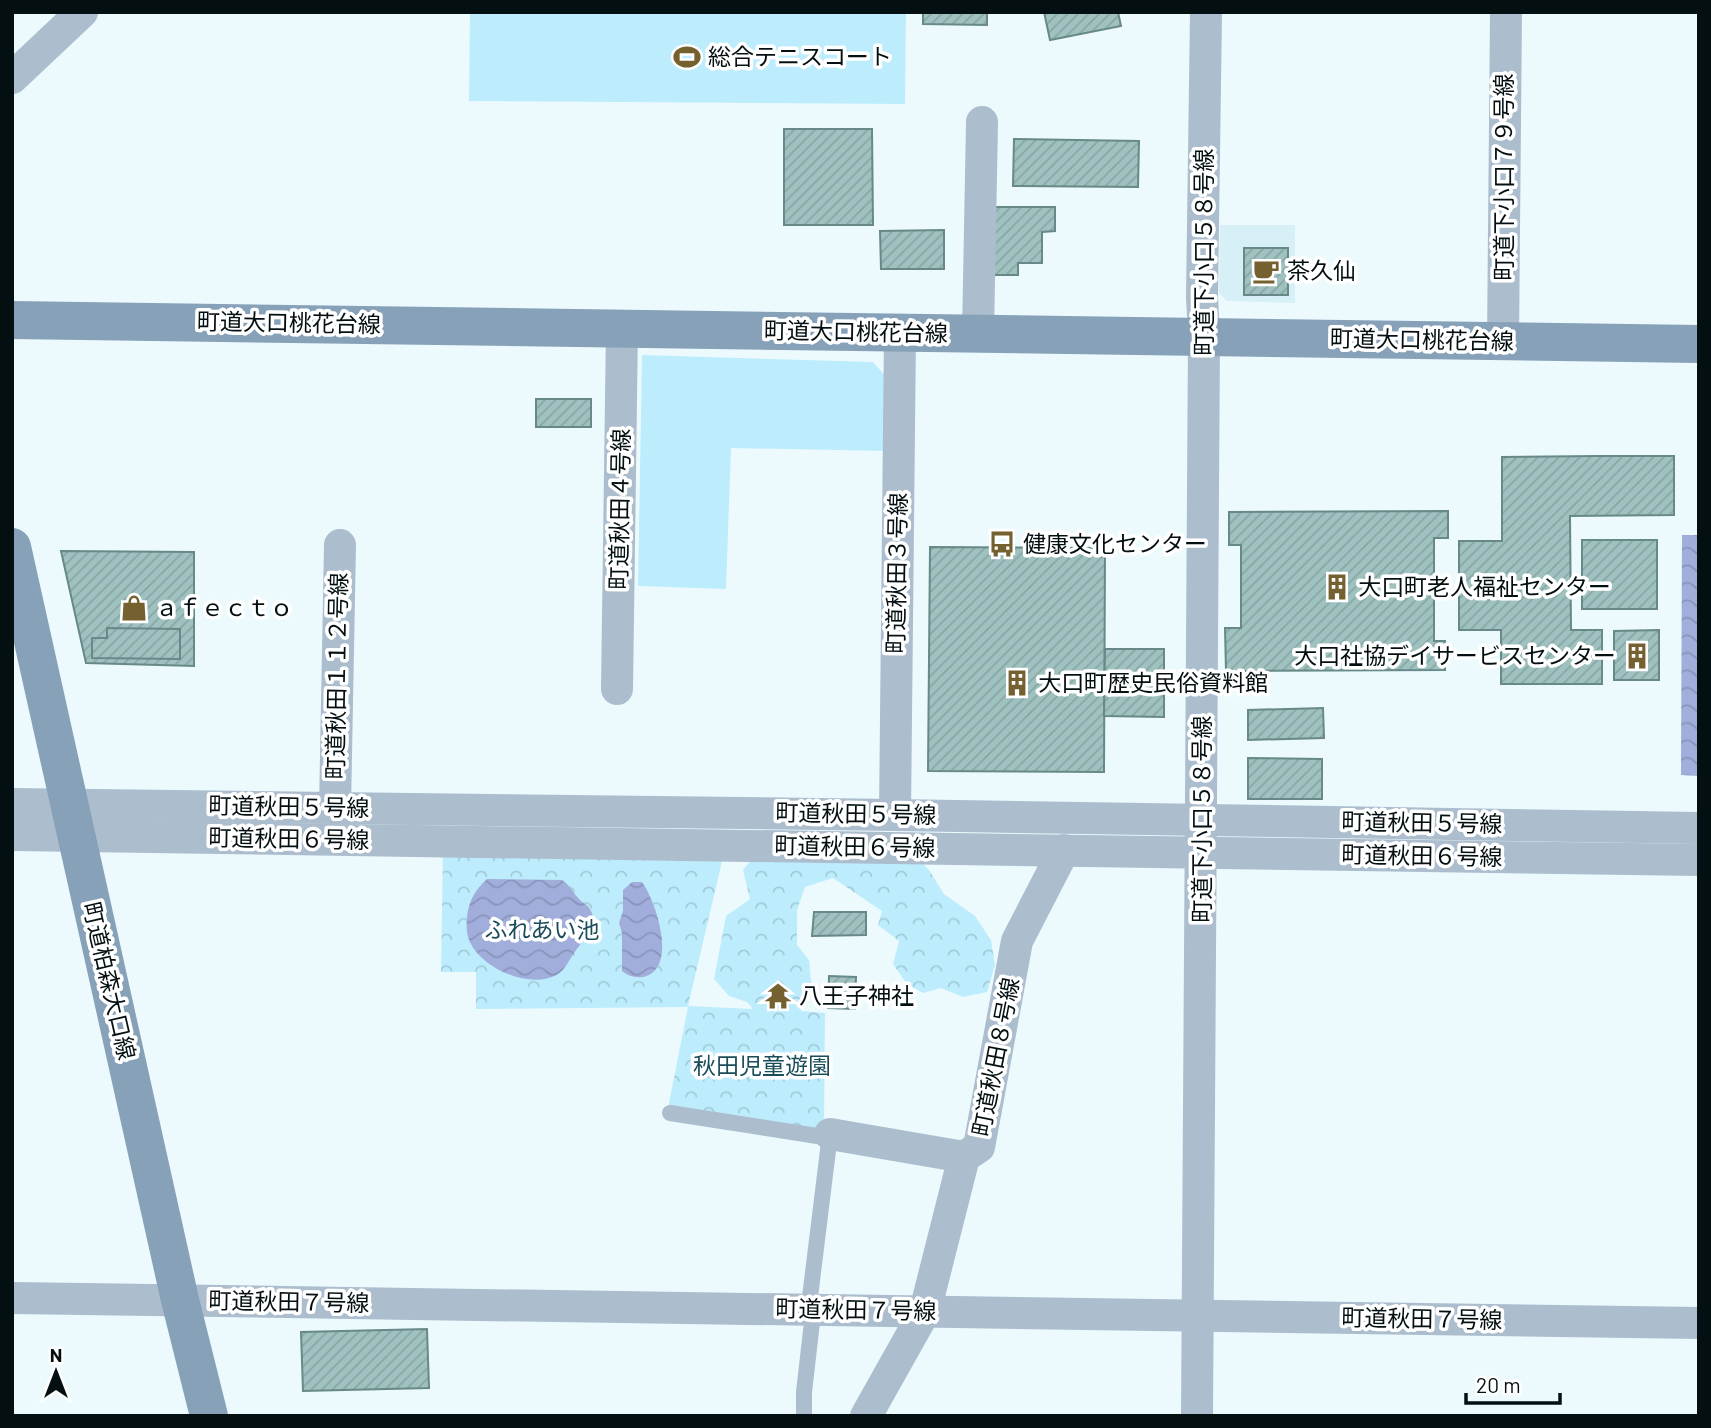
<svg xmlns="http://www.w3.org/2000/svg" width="1711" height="1428" viewBox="0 0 1711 1428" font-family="Barlow,'Noto Sans JP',sans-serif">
  <defs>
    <pattern id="forest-crowns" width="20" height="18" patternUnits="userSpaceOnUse" patternTransform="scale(1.75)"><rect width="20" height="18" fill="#bdedfd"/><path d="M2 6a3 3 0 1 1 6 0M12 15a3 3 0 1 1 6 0" fill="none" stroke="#a1cad8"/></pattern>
    <pattern id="water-waves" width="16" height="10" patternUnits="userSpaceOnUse" patternTransform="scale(1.75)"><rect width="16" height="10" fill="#a1aedb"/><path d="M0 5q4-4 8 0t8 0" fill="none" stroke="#8994bb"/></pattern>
    <pattern id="building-hatch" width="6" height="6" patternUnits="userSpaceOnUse" patternTransform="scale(1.75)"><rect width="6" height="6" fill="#9fc2c0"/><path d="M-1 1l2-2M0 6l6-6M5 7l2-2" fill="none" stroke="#87a6a4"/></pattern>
  </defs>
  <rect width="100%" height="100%" fill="#ecfafe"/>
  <polygon fill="#d7eff7" points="1220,225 1295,225 1295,303 1227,301 1219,293"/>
  <g fill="#bdedfd">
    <polygon points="470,12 906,12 905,104 469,101"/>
    <polygon points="642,355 873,362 887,378 888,451 731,448 726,589 638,586"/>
  </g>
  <polygon fill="url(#forest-crowns)" points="905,846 929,870 944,894 975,916 991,940 995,965 987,992 963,997 941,988 923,993 907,984 893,964 899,941 878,925 882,911 833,878 805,887 797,910 797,945 809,960 812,991 801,1011 825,1013 824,1133 668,1108 688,1007 476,1009 476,972 441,972 443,848 724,853 688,1006 753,1009 747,1002 729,996 714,979 726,916 750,899 743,870 761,848"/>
  <g fill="url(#water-waves)">
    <polygon points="1682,535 1699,535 1699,776 1681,775"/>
    <path d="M487,879L562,880C570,885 573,893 580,900C583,903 589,906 591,911C599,927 582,941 574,953C569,960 565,970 558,974C530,992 471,965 467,932C465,910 471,893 487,879Z"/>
    <path d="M632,882H642C656,901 679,970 643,977C635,978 628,976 622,971V933L619,923L623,911V890Z"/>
  </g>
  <g fill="url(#building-hatch)" stroke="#678987" stroke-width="2">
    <polygon points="923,12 987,12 987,25 923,24"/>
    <polygon points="1044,12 1118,12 1121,26 1050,40"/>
    <polygon points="784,129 872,129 873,225 784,225"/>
    <polygon points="1014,139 1139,141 1138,187 1013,186"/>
    <polygon points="992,207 1055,207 1055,231 1042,232 1042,263 1018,263 1018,275 992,275"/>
    <polygon points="944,230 944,269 881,269 880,231"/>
    <rect x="1244" y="248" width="44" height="47"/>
    <rect x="536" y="399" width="55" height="28"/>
    <polygon points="1597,456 1674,456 1674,515 1570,516 1571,630 1602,630 1602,684 1501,684 1501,630 1459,630 1459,541 1502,541 1502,457"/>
    <polygon points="1448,511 1448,538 1434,538 1434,641 1445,641 1445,670 1226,671 1225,628 1241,628 1241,545 1229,545 1229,512"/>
    <rect x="1582" y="540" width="75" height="69"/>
    <polygon points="930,547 1105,548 1104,772 928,771"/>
    <polygon points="61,551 194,552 194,666 86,663"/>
    <polygon points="107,628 180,629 180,659 92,658 92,638 107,638"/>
    <polygon points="1659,630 1659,680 1614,680 1614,631"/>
    <polygon points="1105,649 1164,649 1164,717 1104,716"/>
    <polygon points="1323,708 1324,738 1248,740 1248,710"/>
    <polygon points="1248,758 1322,759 1322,799 1248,799"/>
    <polygon points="814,912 866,912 866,935 812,936"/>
    <polygon points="829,976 856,977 855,1009 828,1008"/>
    <polygon points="427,1329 429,1388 303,1391 301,1332"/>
  </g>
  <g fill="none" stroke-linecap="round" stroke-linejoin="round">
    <g stroke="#acbdcd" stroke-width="16">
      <polyline points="670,1113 830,1138"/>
      <polyline points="804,1416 804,1392 812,1322 810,1297 830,1134"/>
    </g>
    <g stroke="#acbdcd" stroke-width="32">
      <polyline points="12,78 82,12"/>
      <polyline points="978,334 982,122"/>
      <polyline points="1503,341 1506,12"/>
      <polyline points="617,689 622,328"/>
      <polyline points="12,804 895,815 1699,828"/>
      <polyline points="335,808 340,545"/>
      <polyline points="895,815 900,332"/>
      <polyline points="12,835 1699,860"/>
      <polyline points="830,1134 964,1157"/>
      <polyline points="12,1298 1699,1323"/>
      <polyline points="866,1416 925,1311 964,1157 979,1147 1017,941 1064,850"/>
      <polyline points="1197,1416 1204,336 1202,297 1206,12"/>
    </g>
    <g stroke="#87a1b8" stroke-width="38">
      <polyline points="12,320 1699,344"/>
      <polyline points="12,547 180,1300 209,1416"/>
    </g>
  </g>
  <defs>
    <g id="stadium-bare" transform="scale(2.1)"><path d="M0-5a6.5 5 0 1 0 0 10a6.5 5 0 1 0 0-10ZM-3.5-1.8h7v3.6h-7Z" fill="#75602f" stroke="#fff" stroke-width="2.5" paint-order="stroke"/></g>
    <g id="cafe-bare" transform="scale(2.1)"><path d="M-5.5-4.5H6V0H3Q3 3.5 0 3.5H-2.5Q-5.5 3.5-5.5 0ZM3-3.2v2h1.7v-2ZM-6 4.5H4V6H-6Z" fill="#75602f" stroke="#fff" stroke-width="2.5" paint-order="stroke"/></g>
    <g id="bus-bare" transform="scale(2.1)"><path d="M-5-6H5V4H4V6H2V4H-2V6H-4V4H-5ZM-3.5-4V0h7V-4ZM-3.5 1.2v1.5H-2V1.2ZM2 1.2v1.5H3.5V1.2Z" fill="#75602f" stroke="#fff" stroke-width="2.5" paint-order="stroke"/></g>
    <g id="building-bare" transform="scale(2.1)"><path d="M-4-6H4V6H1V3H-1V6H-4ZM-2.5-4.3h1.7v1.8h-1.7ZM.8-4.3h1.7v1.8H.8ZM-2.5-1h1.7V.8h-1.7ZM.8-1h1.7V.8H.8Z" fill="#75602f" stroke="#fff" stroke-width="2.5" paint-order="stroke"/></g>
    <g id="shop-bare" transform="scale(2.1)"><path d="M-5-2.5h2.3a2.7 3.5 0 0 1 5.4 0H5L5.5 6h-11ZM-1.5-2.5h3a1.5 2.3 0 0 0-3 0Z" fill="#75602f" stroke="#fff" stroke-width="2.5" paint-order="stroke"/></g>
    <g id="temple-bare" transform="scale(2.1)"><path d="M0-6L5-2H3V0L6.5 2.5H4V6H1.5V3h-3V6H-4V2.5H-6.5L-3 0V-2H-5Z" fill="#75602f" stroke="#fff" stroke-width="2.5" paint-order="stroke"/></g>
  </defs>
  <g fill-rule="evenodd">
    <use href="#stadium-bare" x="687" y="57"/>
    <use href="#cafe-bare" x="1266" y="271"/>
    <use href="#bus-bare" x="1002" y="544"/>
    <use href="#building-bare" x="1337" y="587"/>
    <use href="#shop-bare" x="134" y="608"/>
    <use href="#building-bare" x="1637" y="656"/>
    <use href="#building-bare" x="1017" y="683"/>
    <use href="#temple-bare" x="778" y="996"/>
  </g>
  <g text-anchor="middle" stroke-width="7" stroke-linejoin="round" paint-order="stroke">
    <g font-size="23" fill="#040f12" stroke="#fff" text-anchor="start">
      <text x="708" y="65">総合テニスコート</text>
      <text x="1287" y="279">茶久仙</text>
      <text x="1023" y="552">健康文化センター</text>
      <text x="1358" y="595">大口町老人福祉センター</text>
      <text x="155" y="616">ａｆｅｃｔｏ</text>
      <text x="1616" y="664" text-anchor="end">大口社協デイサービスセンター</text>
      <text x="1038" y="691">大口町歴史民俗資料館</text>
      <text x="799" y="1004">八王子神社</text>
    </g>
    <g font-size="23" fill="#040f12" stroke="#fff">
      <text transform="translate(1504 177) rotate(-90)" y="8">町道下小口７９号線</text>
      <text transform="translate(1204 252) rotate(-90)" y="8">町道下小口５８号線</text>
      <text transform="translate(289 323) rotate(1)" y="8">町道大口桃花台線</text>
      <text transform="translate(856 332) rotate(1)" y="8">町道大口桃花台線</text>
      <text transform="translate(1422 340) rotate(1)" y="8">町道大口桃花台線</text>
      <text transform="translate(620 509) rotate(-89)" y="8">町道秋田４号線</text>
      <text transform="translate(897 573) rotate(-89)" y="8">町道秋田３号線</text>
      <text transform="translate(337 676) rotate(-89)" y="8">町道秋田１１２号線</text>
      <text transform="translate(289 807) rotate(1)" y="8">町道秋田５号線</text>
      <text transform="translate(856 814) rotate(1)" y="8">町道秋田５号線</text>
      <text transform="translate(1202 819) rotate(-90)" y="8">町道下小口５８号線</text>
      <text transform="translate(1422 823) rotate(1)" y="8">町道秋田５号線</text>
      <text transform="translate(289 839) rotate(1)" y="8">町道秋田６号線</text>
      <text transform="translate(855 847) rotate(1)" y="8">町道秋田６号線</text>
      <text transform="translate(1422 856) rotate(1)" y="8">町道秋田６号線</text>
      <text transform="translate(109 981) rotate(77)" y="8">町道柏森大口線</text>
      <text transform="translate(996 1057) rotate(-79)" y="8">町道秋田８号線</text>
      <text transform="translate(289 1302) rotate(1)" y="8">町道秋田７号線</text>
      <text transform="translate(856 1310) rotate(1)" y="8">町道秋田７号線</text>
      <text transform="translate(1422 1319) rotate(1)" y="8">町道秋田７号線</text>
    </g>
    <g font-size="23" fill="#1a4c5a" stroke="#fff">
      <text x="542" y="938">ふれあい池</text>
      <text x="762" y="1074">秋田児童遊園</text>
    </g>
  </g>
  <rect width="1711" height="1428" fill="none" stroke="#040f12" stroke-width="28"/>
  <g transform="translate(56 1372)" stroke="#ffffff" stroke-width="5" paint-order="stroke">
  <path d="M0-5L12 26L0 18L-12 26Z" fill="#040f12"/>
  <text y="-10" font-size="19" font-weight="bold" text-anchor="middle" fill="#040f12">N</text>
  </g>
  <path d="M1466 1393v10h94v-10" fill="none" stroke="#040f12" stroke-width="3.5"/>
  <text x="1476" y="1393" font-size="21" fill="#040f12" stroke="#ffffff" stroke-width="5" paint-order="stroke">20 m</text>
</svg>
